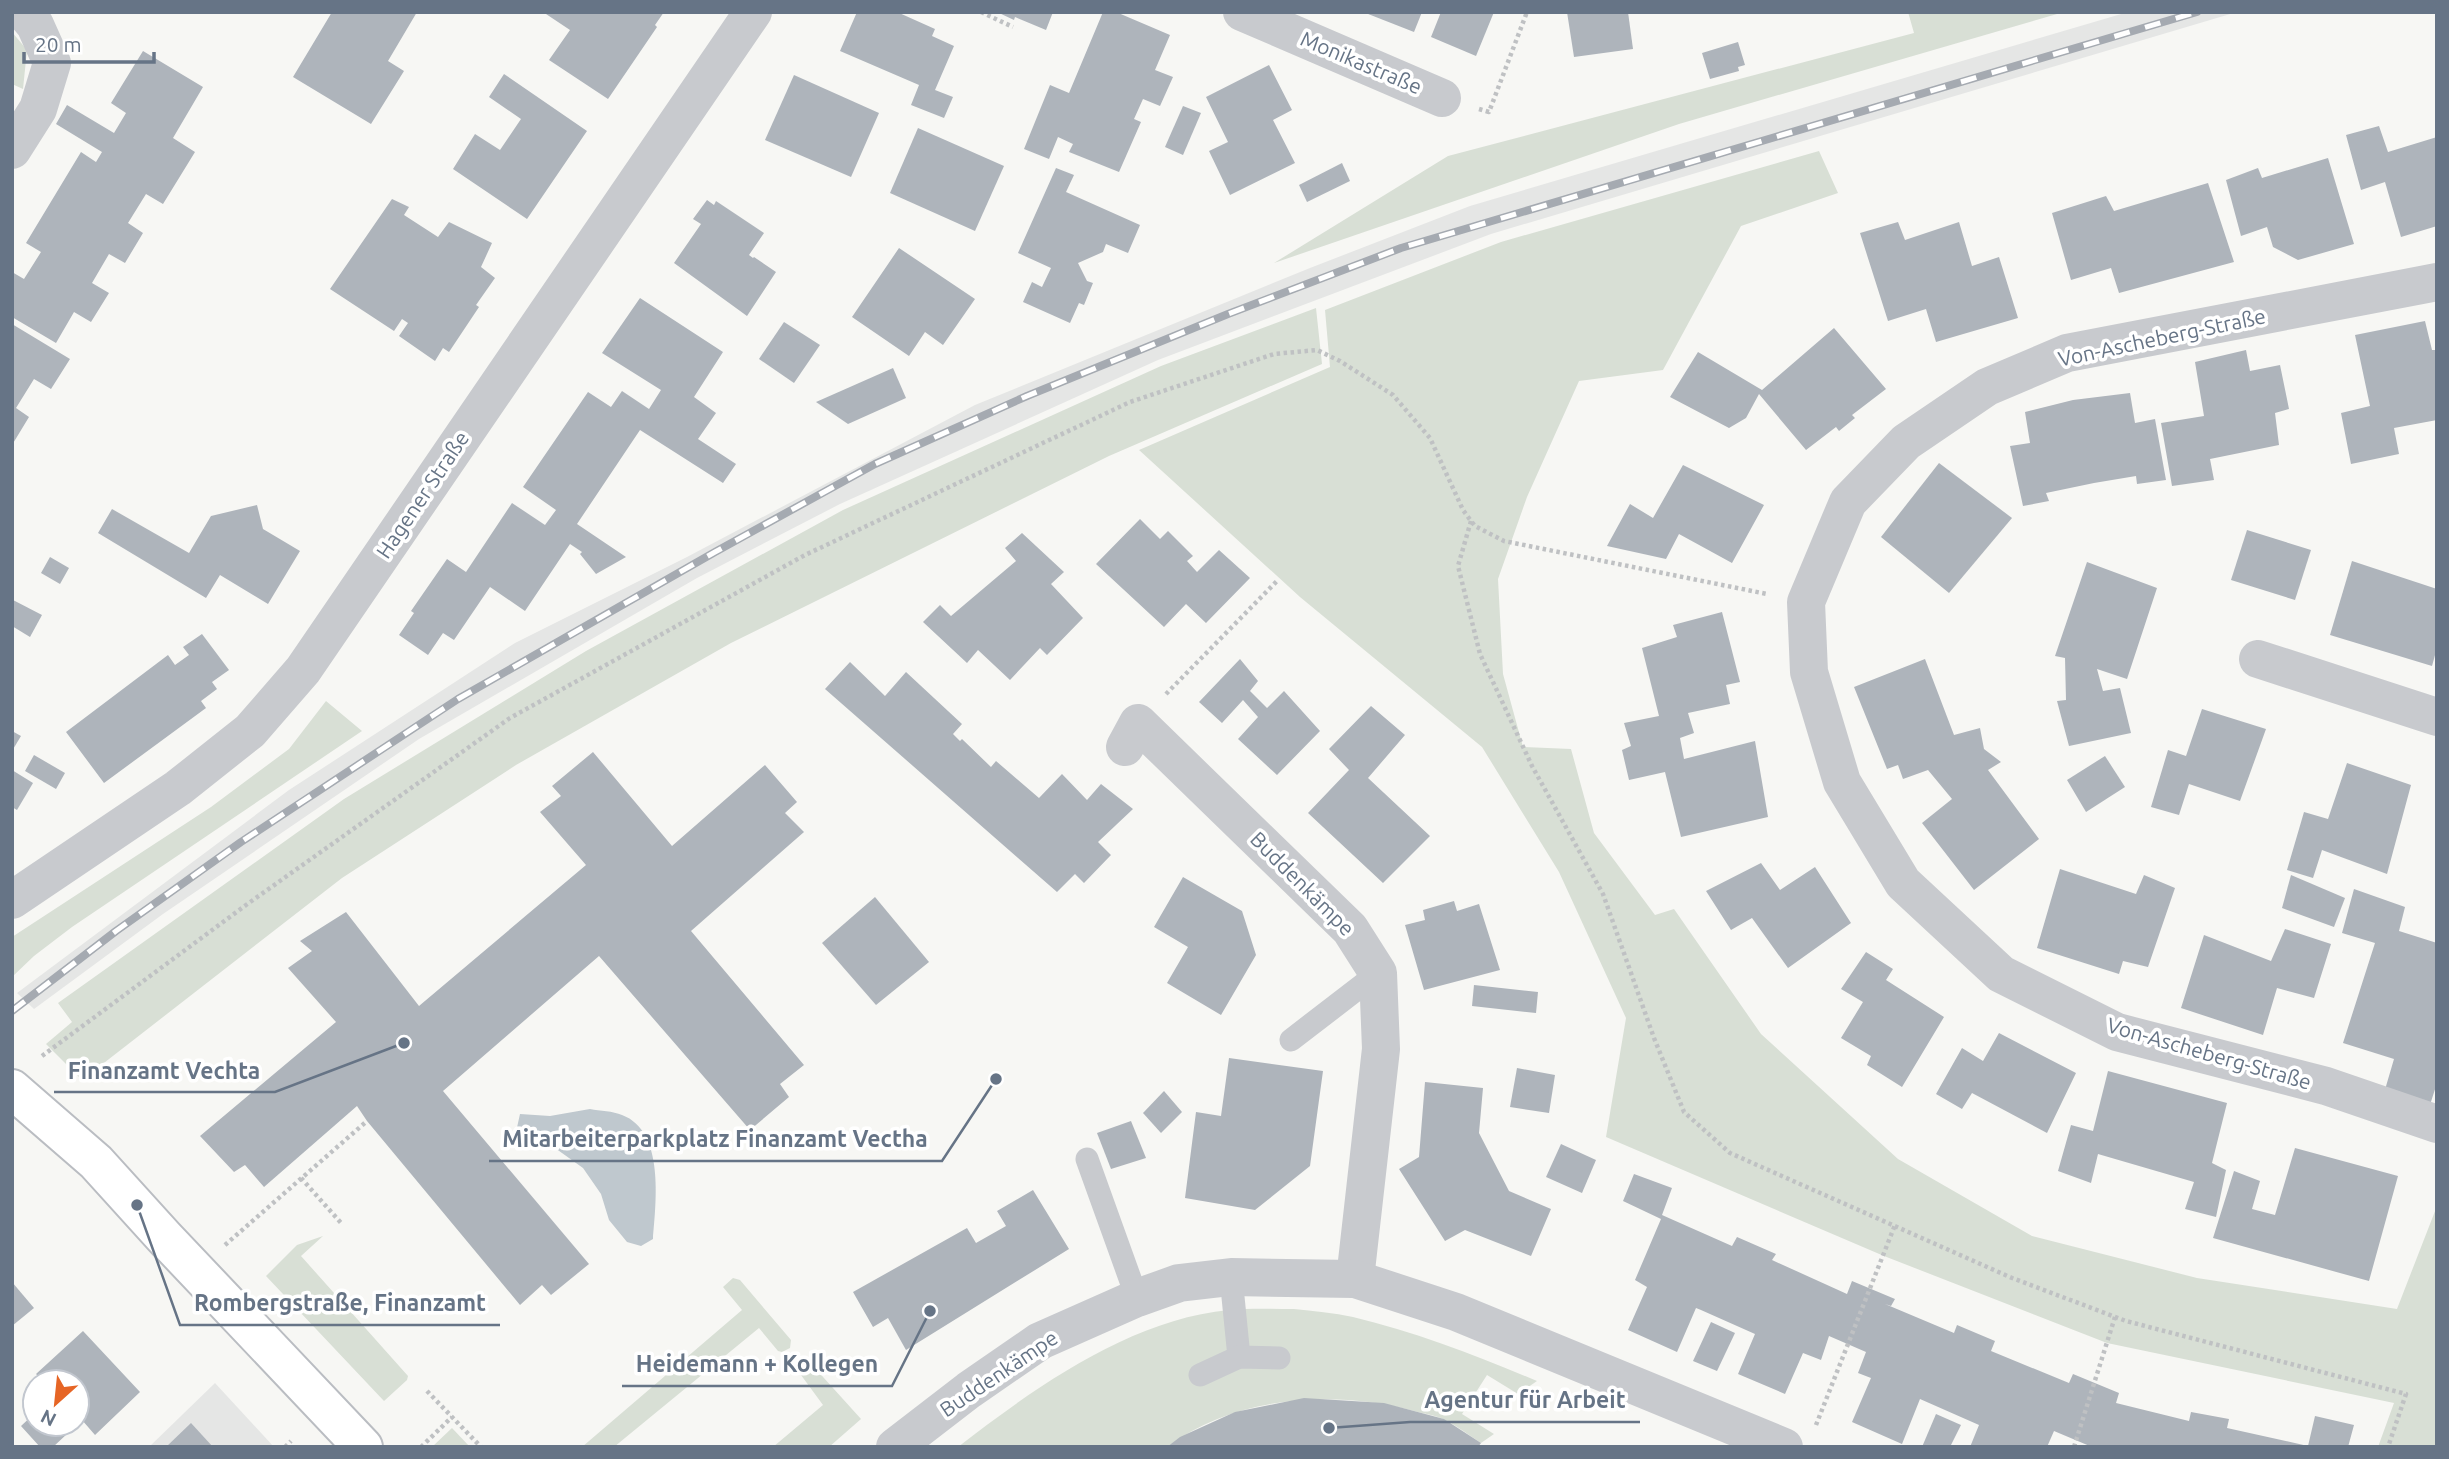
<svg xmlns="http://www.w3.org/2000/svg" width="2449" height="1459" viewBox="0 0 2449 1459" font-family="Ubuntu,sans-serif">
  <rect width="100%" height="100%" fill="#f7f7f4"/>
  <g fill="#e5e6e5">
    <polygon points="2128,12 2237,12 1491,234 1158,360 840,504 697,578 419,739 163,914 34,1009 17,993 289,790 515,643 687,557 975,405 1310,268 1470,206"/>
    <polygon points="215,1383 274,1447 149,1447"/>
  </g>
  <g fill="#d8dfd5">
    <polygon points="1908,12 2064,12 1679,124 1274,263 1448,156 1914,33"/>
    <polygon points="12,32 27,50 23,89 12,84"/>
    <polygon points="1819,151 1838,193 1741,226 1663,370 1579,381 1527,497 1498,579 1503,674 1523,747 1571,749 1594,833 1655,915 1674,909 1761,1034 1898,1159 2032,1236 2197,1278 2397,1309 2437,1206 2437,1447 2378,1447 2394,1403 2107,1343 1884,1256 1606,1137 1626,1018 1559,872 1482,747 1300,597 1139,450 1330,367 1325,310 1501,242"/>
    <polygon points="1316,308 1322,364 1109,456 731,643 516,765 342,878 82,1080 46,1044 72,1022 58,1003 344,799 586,651 843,510 1161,366"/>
    <polygon points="326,701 362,731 72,927 34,956 12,977 12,937 211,807 289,749"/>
    <polygon points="323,1236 301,1256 408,1376 407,1380 384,1401 266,1276 297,1245"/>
    <polygon points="733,1278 740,1280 791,1340 790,1348 782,1352 778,1351 759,1328 614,1447 582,1447 742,1310 723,1287"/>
    <path d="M1294,1309C1313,1311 1334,1313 1353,1317C1416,1332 1477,1356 1537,1381L1518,1394L1487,1375L1462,1414L1494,1434L1481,1443C1469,1435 1457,1426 1445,1420C1436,1415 1424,1414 1414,1411C1333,1389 1236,1396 1167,1447H958C1034,1388 1131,1319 1229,1310C1251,1308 1273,1309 1294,1309Z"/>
    <polygon points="814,1367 861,1419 829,1447 773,1447 823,1405 801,1375"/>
    <polygon points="452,1428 470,1447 432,1447"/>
  </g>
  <path fill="#bfc8ce" d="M590,1109C600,1111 613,1111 622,1115C665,1131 656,1202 653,1239L641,1246L627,1242L609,1220L601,1194L583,1168L555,1148L527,1142L516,1132L520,1114L550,1116Z"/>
  <g fill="#aeb4bb">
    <polygon points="332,12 417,12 388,61 404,71 371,124 293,77"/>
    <polygon points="543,12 664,12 655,25 657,27 608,99 549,60 570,30"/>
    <polygon points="857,12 897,12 935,29 932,36 954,46 935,90 953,97 944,118 911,105 919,85 840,51"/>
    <polygon points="997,12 1053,12 1046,30 1015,17 1014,20"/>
    <polygon points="1103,12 1116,12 1170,35 1155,70 1173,77 1160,106 1143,99 1134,119 1141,122 1119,172 1069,152 1073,144 1058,137 1049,159 1024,149 1050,85 1069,93"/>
    <polygon points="1363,12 1422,12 1414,32"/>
    <polygon points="1441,12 1494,12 1476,56 1431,37"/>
    <polygon points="1567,12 1628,12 1633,49 1574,57"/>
    <polygon points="1738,42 1745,65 1738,67 1739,71 1710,79 1702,53"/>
    <polygon points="143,51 203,87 173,138 195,152 163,204 146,194 128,223 143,233 125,263 109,254 92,283 109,293 91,322 74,312 56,343 12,317 12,272 24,279 41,252 26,243 81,152 96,162 102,152 56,124 67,105 114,133 126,113 111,103"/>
    <polygon points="1269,65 1292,110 1273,120 1295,163 1230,195 1209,151 1228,142 1206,97"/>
    <polygon points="504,74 587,131 527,219 453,169 475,134 500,150 521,119 489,97"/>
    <polygon points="794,75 879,113 851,177 765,140"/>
    <polygon points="1183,106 1201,113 1183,155 1165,147"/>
    <polygon points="2379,126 2388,152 2437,137 2437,226 2401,237 2385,182 2361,190 2346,135"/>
    <polygon points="918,128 1004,166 975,231 890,193"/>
    <polygon points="2328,158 2354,244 2298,260 2273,247 2267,227 2241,236 2226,180 2258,168 2262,178"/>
    <polygon points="1342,163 1350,181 1307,202 1299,185"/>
    <polygon points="1056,168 1074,175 1066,192 1140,225 1128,253 1106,244 1103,252 1078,263 1087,281 1093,283 1084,305 1079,303 1070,323 1023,302 1032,282 1042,287 1051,268 1018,253"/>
    <polygon points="2208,183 2234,262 2119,293 2111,268 2071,280 2052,213 2106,196 2114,211"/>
    <polygon points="392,199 409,207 404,215 438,237 449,222 492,243 481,267 495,278 476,305 479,307 449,352 443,348 435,361 399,336 408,323 402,319 394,331 330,289"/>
    <polygon points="707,200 714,205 716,201 764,233 749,255 753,258 754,257 776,272 747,316 674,263 701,224 693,219"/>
    <polygon points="1898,222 1905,240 1959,222 1972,266 1999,257 2018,318 1936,342 1926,309 1888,321 1860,233"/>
    <polygon points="899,248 975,299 943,345 925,332 909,356 852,317"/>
    <polygon points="640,298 723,352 694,397 716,413 698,439 736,464 723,483 640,430 577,524 626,557 596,574 580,554 582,552 570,544 525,611 490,587 454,640 443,633 428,655 399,635 414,613 411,611 447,559 466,572 512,503 545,525 556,510 523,487 588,392 611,407 622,391 649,409 661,390 602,353"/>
    <polygon points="2425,321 2432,350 2437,350 2437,420 2394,428 2399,454 2351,464 2341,413 2370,406 2355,335"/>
    <polygon points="784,322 820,345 794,383 759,359"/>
    <polygon points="12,324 70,359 51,389 34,379 16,408 29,417 12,445"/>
    <polygon points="1834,328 1886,389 1852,415 1855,418 1839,431 1836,427 1806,450 1759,394 1746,418 1729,428 1670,397 1698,352 1762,390"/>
    <polygon points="2246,350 2250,371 2280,365 2289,409 2275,413 2279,445 2210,459 2214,480 2172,486 2161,423 2204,416 2195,362"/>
    <polygon points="893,368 906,398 848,424 816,402"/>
    <polygon points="2130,393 2135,423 2155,419 2166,480 2137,484 2136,476 2094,483 2046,493 2049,501 2023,506 2010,446 2030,443 2025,412 2073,400"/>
    <polygon points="1939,463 2012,518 1949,593 1881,537"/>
    <polygon points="1683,465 1764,505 1732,563 1679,534 1666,559 1607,546 1630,504 1653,518"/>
    <polygon points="257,505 263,529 300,551 268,604 220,575 206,598 98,533 112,509 189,553 211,516"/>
    <polygon points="1140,519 1160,539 1168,531 1193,556 1187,561 1197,572 1219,550 1250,578 1206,623 1186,604 1164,627 1096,564"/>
    <polygon points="2247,530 2311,550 2295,600 2231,580"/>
    <polygon points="1022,533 1064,572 1051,584 1083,618 1047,655 1040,648 1010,680 978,650 967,663 923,622 940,605 951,616 1016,561 1005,548"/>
    <polygon points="50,557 69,568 60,584 41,573"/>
    <polygon points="2352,561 2437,589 2437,648 2432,666 2330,635"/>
    <polygon points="2087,562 2157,588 2127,679 2097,669 2103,691 2120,688 2131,733 2069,746 2057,701 2066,700 2065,658 2055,656"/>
    <polygon points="13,600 42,615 30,637 12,626"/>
    <polygon points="1722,612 1740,682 1726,685 1730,704 1688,713 1694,733 1680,738 1684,759 1755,741 1768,817 1681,837 1665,772 1629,780 1622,750 1631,746 1624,723 1659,716 1642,648 1677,637 1673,625"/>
    <polygon points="202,634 229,670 212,682 217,689 201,701 206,708 104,783 66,732 168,655 175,665 189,655 183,647"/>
    <polygon points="1240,659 1258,681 1250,691 1267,708 1284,691 1320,731 1277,775 1238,739 1258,717 1243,700 1222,723 1199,702"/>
    <polygon points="1925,659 1954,735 1980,728 1984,749 2001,762 1988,770 2039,839 1974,890 1922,823 1952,799 1928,770 1903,779 1898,765 1887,769 1854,687"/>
    <polygon points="850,662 885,696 906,672 962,724 953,734 960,741 962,739 991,767 996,761 1039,798 1062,774 1087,800 1101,784 1133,809 1098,842 1111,855 1084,883 1075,874 1057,892 825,689"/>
    <polygon points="1371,706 1405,735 1368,778 1430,836 1383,883 1308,813 1349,770 1329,749"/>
    <polygon points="2202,709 2266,729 2240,801 2189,784 2179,815 2151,807 2168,750 2186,756"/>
    <polygon points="12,731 21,736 12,751"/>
    <polygon points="593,752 672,846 765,765 797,802 785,813 804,832 691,931 804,1065 780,1084 789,1097 750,1130 599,956 443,1091 589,1264 551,1295 542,1285 520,1305 367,1121 357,1106 264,1187 245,1165 234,1172 200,1136 336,1022 288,968 312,951 300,941 346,912 419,1006 586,865 540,812 561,796 552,786"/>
    <polygon points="34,755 65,773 56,789 25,771"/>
    <polygon points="2105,756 2125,787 2086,812 2067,780"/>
    <polygon points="2347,763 2411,785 2387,874 2322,850 2313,878 2287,870 2304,812 2328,819"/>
    <polygon points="12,770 33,783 17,810 12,807"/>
    <polygon points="1761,863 1780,890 1815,867 1851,923 1788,968 1752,918 1731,930 1706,891"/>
    <polygon points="2060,869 2136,894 2144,875 2175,888 2148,967 2123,961 2119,974 2037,948"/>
    <polygon points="2291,875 2345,898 2334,927 2282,908"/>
    <polygon points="1183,877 1242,911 1256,955 1221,1015 1167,983 1188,947 1154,927"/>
    <polygon points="2354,889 2405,907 2399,931 2437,943 2437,1083 2429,1108 2384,1093 2394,1059 2343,1043 2375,943 2342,933"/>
    <polygon points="875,897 929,962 876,1005 822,943"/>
    <polygon points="1454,901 1457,911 1479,904 1500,970 1424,990 1405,925 1425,920 1423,910"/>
    <polygon points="2285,929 2331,944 2314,998 2277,988 2263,1035 2181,1008 2204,935 2271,961"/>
    <polygon points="1866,952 1893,969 1886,980 1944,1017 1902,1087 1867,1065 1871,1056 1841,1038 1863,1002 1841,989"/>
    <polygon points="1474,985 1538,992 1536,1013 1472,1006"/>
    <polygon points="1999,1033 2076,1073 2047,1133 1972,1093 1962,1109 1936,1094 1962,1048 1983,1061"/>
    <polygon points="1229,1058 1323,1071 1310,1166 1255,1210 1185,1198 1196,1112 1221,1116"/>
    <polygon points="1517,1068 1555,1075 1549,1113 1510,1107"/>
    <polygon points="2108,1071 2227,1103 2212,1163 2226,1170 2216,1217 2185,1209 2194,1182 2098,1154 2091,1183 2058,1171 2071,1125 2093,1131"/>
    <polygon points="1425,1082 1483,1088 1479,1133 1509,1191 1551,1209 1531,1256 1465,1230 1445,1241 1399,1169 1419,1157"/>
    <polygon points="1164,1091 1182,1112 1161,1133 1143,1113"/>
    <polygon points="1131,1121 1146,1158 1111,1169 1097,1133"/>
    <polygon points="1561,1144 1596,1160 1582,1193 1546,1177"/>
    <polygon points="2295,1148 2398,1176 2369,1281 2213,1238 2234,1171 2260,1181 2252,1209 2275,1215"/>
    <polygon points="1634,1174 1672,1188 1662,1215 1732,1246 1737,1237 1776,1254 1772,1260 1847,1294 1852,1281 1895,1299 1891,1306 1885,1304 1954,1333 1957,1325 1995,1341 1991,1351 2069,1383 2073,1374 2119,1393 2116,1403 2189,1421 2191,1412 2229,1419 2227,1428 2308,1446 2315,1416 2354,1425 2348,1447 2092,1447 2054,1431 2047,1447 2029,1445 2028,1447 1970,1447 1979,1425 1920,1399 1902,1444 1852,1422 1871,1378 1858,1373 1866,1352 1829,1336 1821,1360 1803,1353 1785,1394 1738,1374 1755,1334 1701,1310 1696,1308 1677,1352 1628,1330 1647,1287 1635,1280 1661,1219 1623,1201"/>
    <polygon points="1033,1190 1069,1249 906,1350 888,1318 873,1327 853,1292 967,1228 976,1243 1006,1226 997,1211"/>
    <polygon points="12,1282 34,1308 12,1326"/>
    <polygon points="1711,1322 1735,1333 1717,1371 1693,1361"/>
    <polygon points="83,1331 140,1392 95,1435 82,1420 53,1447 40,1447 21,1426 35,1413 35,1424 77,1424 77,1382 44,1382 36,1374"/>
    <polygon points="1304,1398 1384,1403 1444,1419 1481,1443 1478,1447 1167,1447 1180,1437 1235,1412"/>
    <polygon points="1936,1414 1961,1425 1950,1447 1922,1447"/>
    <polygon points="191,1423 213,1447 166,1447"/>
  </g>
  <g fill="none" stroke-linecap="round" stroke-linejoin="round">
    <g stroke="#babdc2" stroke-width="42">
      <polyline id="secondary" points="12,1089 96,1162 164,1237 363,1447"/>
    </g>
    <g stroke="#bfc1c3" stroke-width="4.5" stroke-dasharray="3.5 3.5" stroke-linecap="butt">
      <polyline points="981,12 1013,27"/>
      <polyline points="1479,109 1489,112 1527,12"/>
      <polyline points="1471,521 1458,566 1480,654 1532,766 1603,894 1654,1038 1684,1112 1730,1153 2012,1278 2126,1321 2406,1394 2388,1447"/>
      <polyline points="1166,694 1278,580"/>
      <polyline points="42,1056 246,905 510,718 805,555 1130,402 1274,354 1317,350 1340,361 1393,395 1430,438 1463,510 1471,521 1475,526 1504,541 1767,594"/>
      <polyline points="301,1178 342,1224"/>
      <polyline points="225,1245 367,1121"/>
      <polyline points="427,1391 481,1447"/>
      <polyline points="1816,1425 1895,1225"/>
      <polyline points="285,1447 291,1441"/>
      <polyline points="421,1447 452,1417"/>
      <polyline points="2074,1447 2115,1317"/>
    </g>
    <g stroke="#c8cace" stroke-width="23">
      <polyline points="1291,1040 1378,973"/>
      <polyline points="1087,1159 1137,1298"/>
      <polyline points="1231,1277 1239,1357"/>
      <polyline points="1200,1375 1239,1357 1279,1358"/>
    </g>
    <g stroke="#c8cace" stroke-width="38">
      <polyline points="1242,12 1442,98"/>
      <polyline points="12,150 38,109 52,63 35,25 24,12"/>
      <polyline points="2437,282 2067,353 1987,387 1906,442 1848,502 1806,602 1809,672 1842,782 1903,883 2001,974 2117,1032 2326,1086 2437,1124"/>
      <polyline points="2258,659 2437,717"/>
      <polyline points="1125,747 1138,723 1350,929 1378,973 1381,1049 1355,1279"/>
      <polyline points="12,900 178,788 250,731 303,670 753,12"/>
      <polyline points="895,1447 969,1390 1040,1341 1137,1298 1179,1283 1231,1277 1355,1279 1456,1312 1784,1447"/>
    </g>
    <use href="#secondary" stroke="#fff" stroke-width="38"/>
    <g stroke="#a5aab1" stroke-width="8">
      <polyline id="rail" points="12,1011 116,931 241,842 458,699 715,552 875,464 1027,396 1228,314 1401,248 2197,12"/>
    </g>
    <use href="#rail" stroke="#fff" stroke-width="5" stroke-dasharray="16" stroke-linecap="butt"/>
  </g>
  <g text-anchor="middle" stroke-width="7" stroke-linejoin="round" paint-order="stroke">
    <g font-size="21" fill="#667486" stroke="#fff">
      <text transform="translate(1361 63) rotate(23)" y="7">Monikastraße</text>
      <text transform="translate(2162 338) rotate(-12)" y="7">Von-Ascheberg-Straße</text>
      <text transform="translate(423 495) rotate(-56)" y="7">Hagener Straße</text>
      <text transform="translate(1302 884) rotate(45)" y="7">Buddenkämpe</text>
      <text transform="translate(2209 1054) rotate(16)" y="7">Von-Ascheberg-Straße</text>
      <text transform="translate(999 1374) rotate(-34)" y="7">Buddenkämpe</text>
    </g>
  </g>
  <path fill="none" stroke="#667486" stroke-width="2.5" d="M404 1043L275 1092H54M996 1079L942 1161H489M137 1205L180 1325H500M930 1311L892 1386H622M1329 1428L1410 1422H1640"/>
  <g fill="#667486" stroke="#fff" stroke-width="2.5">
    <circle cx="404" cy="1043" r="7"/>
    <circle cx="996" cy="1079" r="7"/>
    <circle cx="137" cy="1205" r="7"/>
    <circle cx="930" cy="1311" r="7"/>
    <circle cx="1329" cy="1428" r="7"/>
  </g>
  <g font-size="23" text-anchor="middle" font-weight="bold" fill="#667486" stroke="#fff" stroke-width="7" stroke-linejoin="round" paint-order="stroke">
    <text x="164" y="1079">Finanzamt Vechta</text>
    <text x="715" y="1147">Mitarbeiterparkplatz Finanzamt Vectha</text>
    <text x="340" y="1311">Rombergstraße, Finanzamt</text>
    <text x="757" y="1372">Heidemann + Kollegen</text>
    <text x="1525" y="1408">Agentur für Arbeit</text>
  </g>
  <rect width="2449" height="1459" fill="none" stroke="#667486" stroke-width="28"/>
  <g transform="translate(56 1403) rotate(207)"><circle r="33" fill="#ffffff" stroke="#c2c7cf" stroke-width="2"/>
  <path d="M0-5L12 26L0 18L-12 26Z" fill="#e66525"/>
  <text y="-10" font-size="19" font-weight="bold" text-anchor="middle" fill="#667486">N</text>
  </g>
  <path d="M24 52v10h130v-10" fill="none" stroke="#667486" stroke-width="3.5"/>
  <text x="35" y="52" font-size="21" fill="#667486" stroke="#ffffff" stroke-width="5" paint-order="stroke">20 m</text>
</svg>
